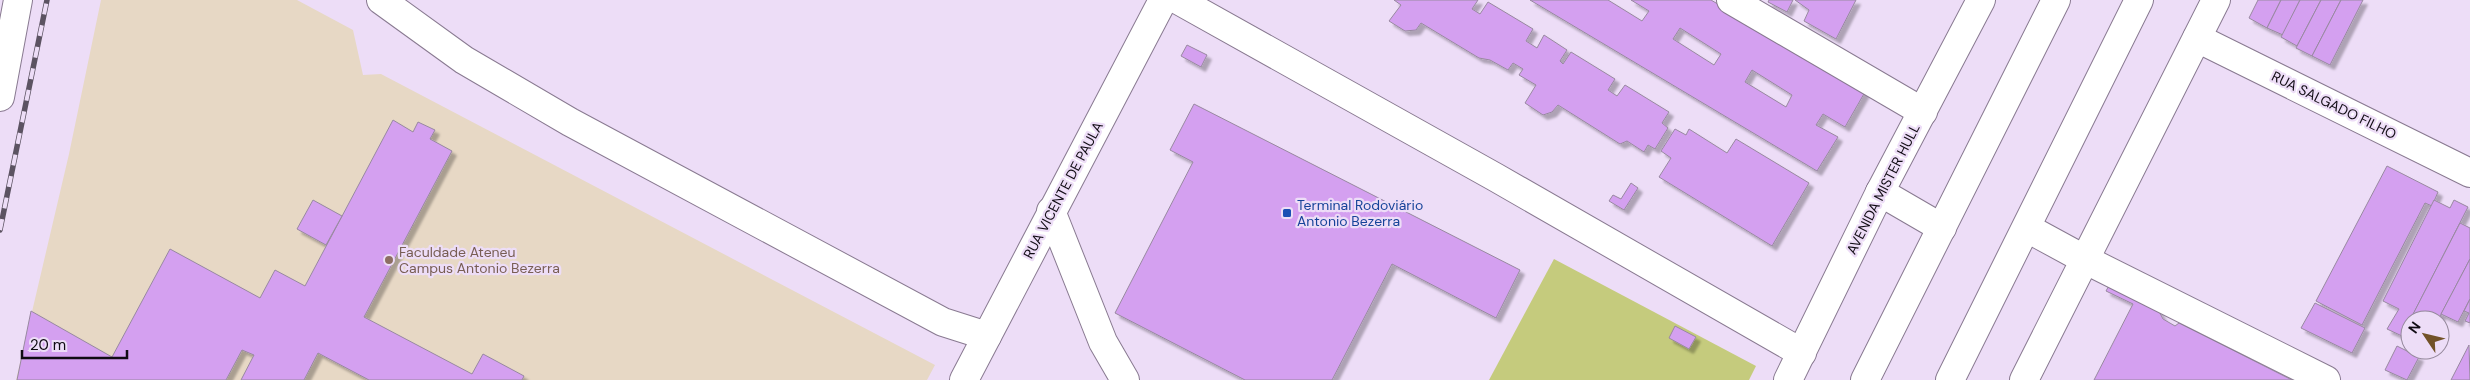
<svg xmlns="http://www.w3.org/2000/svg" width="2470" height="380" viewBox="0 0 2470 380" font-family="'DM Sans',sans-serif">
  <defs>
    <filter id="shadow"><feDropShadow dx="4.5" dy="4.5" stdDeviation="1" flood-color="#0004"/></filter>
  </defs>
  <rect width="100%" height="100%" fill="#edddf7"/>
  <polygon fill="#e7d8c5" points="101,0 297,0 353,30 363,75 381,74 935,365 927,380 16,380 69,154"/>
  <polygon fill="#c5cb7d" points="1554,259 1756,366 1749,380 1489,380"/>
  <g fill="#d4a0f0" stroke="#9889a0" fill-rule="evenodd" filter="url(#shadow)">
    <polygon points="1394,0 1478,0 1472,9 1480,14 1488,2 1533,29 1526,41 1537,48 1544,35 1567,50 1560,61 1563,64 1571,52 1615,79 1608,90 1617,96 1625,85 1669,112 1662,123 1668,128 1655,149 1648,145 1644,152 1627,141 1620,144 1558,105 1552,112 1543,115 1525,103 1536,85 1519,75 1523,69 1513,63 1508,70 1490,60 1479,58 1421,23 1416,30 1405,31 1389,21 1401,5"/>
    <path d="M1530,0H1608L1642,21L1649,11L1631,0H1711L1865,92L1845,127L1823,114L1816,125L1838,137L1817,171ZM1680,28L1721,54L1714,65L1673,39ZM1752,70L1792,95L1786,107L1745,82Z"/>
    <polygon points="1769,0 1793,0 1787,12 1768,2"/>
    <polygon points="1795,0 1856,0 1836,39 1804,21 1809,10"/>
    <polygon points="2258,0 2281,0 2267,28 2249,18"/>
    <polygon points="2281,0 2300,0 2283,35 2267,28"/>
    <polygon points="2300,0 2321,0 2297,46 2281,37"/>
    <polygon points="2321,0 2341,0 2312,56 2296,48"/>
    <polygon points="2341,0 2363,0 2330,65 2312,56"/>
    <polygon points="1187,45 1207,55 1201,67 1181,56"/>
    <polygon points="1194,104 1520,270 1496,318 1392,264 1332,380 1245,380 1115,313 1193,162 1170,150"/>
    <polygon points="393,120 413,132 418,122 435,130 430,139 452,151 364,317 472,374 483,354 524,376 522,380 369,380 318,353 304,380 241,380 254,355 242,350 226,380 17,380 31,311 112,357 170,249 260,298 275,270 305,286"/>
    <polygon points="1675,129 1686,135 1689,129 1727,153 1736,139 1809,183 1772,246 1659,177 1671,158 1661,151"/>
    <polygon points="2387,166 2438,192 2432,206 2425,203 2362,325 2316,301"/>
    <polygon points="1631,183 1638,188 1624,210 1609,201 1613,195 1621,199"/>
    <polygon points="313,200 342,216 326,245 297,229"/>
    <polygon points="2434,200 2450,208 2454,200 2468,207 2402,336 2387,329 2399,309 2383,301"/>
    <polygon points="2460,223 2470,228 2470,259 2438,320 2410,320"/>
    <polygon points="2470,259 2470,299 2458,322 2441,314"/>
    <polygon points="2112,280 2153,300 2163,319 2175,326 2179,323 2292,380 2094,380 2133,304 2106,291"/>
    <polygon points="2470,299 2470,323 2465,321 2469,313 2464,311"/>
    <polygon points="2315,303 2365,328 2352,353 2301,328"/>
    <polygon points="2410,321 2410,341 2402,337"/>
    <polygon points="1675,326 1696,337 1689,349 1669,338"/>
    <polygon points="2469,345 2470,380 2451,380"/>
    <polygon points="2397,346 2419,357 2407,380 2385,370"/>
  </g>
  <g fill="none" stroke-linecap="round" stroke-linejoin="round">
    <g stroke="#897a91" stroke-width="30">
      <g id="minor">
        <polyline points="381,0 464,60 570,122 943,322 987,336"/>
        <polyline points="1178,0 1495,177 1802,353"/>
        <polyline points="1731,0 1923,112"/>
        <polyline points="2197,38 2470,173"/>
        <polyline points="0,97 18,0"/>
        <polyline points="1051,211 1103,342 1125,380"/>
        <polyline points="2084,259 2326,380"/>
        <polyline points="964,380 1163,0"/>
        <polyline points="1788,380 1880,192"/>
      </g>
    </g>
    <g stroke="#897a91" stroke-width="30">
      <g id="major">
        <polyline points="1880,192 1981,0"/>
        <polyline points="2024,380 2216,0"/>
      </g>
    </g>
    <g stroke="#897a91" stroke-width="30">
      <g id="highway">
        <polyline points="1880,192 1942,228"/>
        <polyline points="2027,228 2084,259"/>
        <polyline points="1865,380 2056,0"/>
        <polyline points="1950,380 2139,0"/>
      </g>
    </g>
    <use href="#minor" stroke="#fff" stroke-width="28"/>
    <use href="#major" stroke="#fff" stroke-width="28"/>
    <use href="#highway" stroke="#fff" stroke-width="28"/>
    <g stroke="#5c5362" stroke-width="5.5">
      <polyline id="rail" points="0,230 47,0"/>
    </g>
    <use href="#rail" stroke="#edddf7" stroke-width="4" stroke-dasharray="11" stroke-linecap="butt"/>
  </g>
  <rect fill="#1a4fb4" stroke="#edddf7" stroke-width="2" x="1282" y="208" width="10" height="10" rx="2.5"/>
  <circle fill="#8d6e63" stroke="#edddf7" stroke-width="2" cx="389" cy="260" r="5"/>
  <g text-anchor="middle" stroke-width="4.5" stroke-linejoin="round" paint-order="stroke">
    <g font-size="14" fill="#100b13" stroke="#edddf7">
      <text transform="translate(2334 105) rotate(26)" y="5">RUA SALGADO FILHO</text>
      <text transform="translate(1883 189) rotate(-63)" y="5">AVENIDA MISTER HULL</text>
      <text transform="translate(1063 190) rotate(-62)" y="5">RUA VICENTE DE PAULA</text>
    </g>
    <g font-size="14" fill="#164399" stroke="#edddf7" text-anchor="start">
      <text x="1297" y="210">Terminal Rodoviário<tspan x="1297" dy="16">Antonio Bezerra</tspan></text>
    </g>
    <g font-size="14" fill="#785e54" stroke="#edddf7" text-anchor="start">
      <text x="399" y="257">Faculdade Ateneu<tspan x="399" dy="16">Campus Antonio Bezerra</tspan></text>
    </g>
  </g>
  <g transform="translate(2425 335) rotate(305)"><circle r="24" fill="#edddf7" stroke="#95899c"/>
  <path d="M0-4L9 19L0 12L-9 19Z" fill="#725228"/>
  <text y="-8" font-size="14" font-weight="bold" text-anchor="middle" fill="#100b13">N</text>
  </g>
  <path d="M22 350v8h105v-8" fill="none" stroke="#100b13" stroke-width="2.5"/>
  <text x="30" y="350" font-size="15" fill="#100b13" stroke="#edddf7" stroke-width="4" paint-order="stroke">20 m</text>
</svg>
